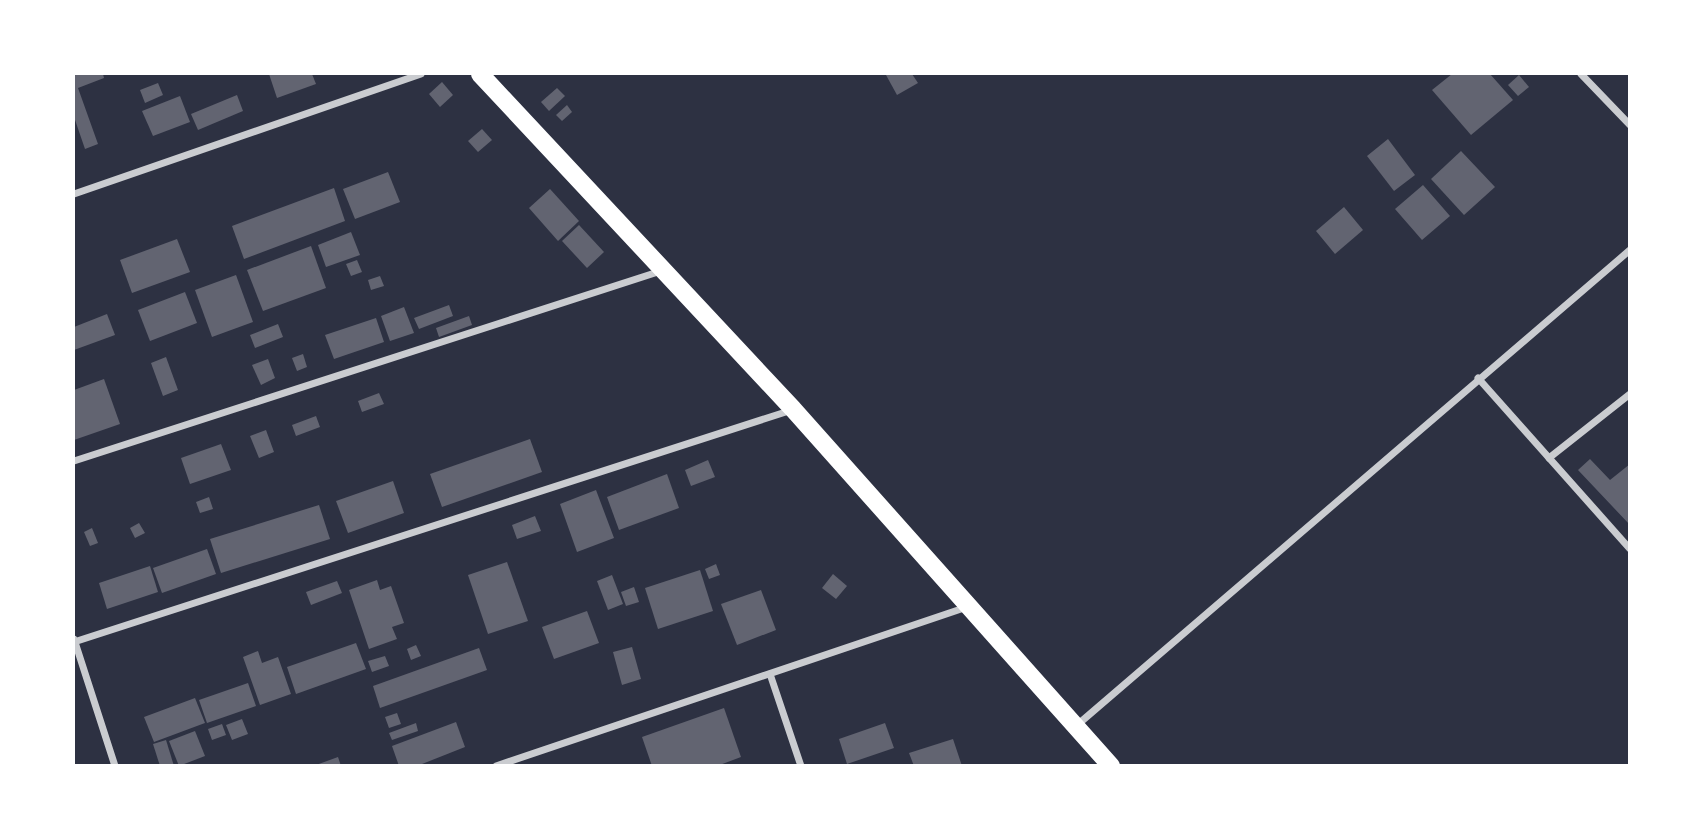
<svg xmlns="http://www.w3.org/2000/svg" width="1703" height="839" viewBox="0 0 1703 839" font-family="Cabin,sans-serif">
  <rect width="100%" height="100%" fill="#2d3142"/>
  <g fill="#626471">
    <polygon points="74,74 103,74 104,78 78,88 98,144 85,149 74,117"/>
    <polygon points="269,74 312,74 316,84 277,98"/>
    <polygon points="889,74 912,74 918,83 897,95 886,75"/>
    <polygon points="1452,74 1490,74 1513,100 1471,135 1432,90"/>
    <polygon points="1519,75 1529,87 1518,96 1508,85"/>
    <polygon points="442,82 453,95 440,107 429,94"/>
    <polygon points="158,83 163,95 145,103 140,90"/>
    <polygon points="557,88 565,96 549,111 541,102"/>
    <polygon points="237,95 243,111 198,130 191,114"/>
    <polygon points="180,96 190,122 153,136 142,111"/>
    <polygon points="567,105 572,112 562,121 556,115"/>
    <polygon points="482,129 492,140 478,152 468,141"/>
    <polygon points="1388,139 1415,175 1394,191 1367,156"/>
    <polygon points="1461,151 1495,187 1464,215 1431,179"/>
    <polygon points="388,172 400,202 355,219 343,189"/>
    <polygon points="1423,185 1450,216 1422,240 1395,209"/>
    <polygon points="334,188 345,221 244,259 232,226"/>
    <polygon points="550,189 579,221 558,241 529,208"/>
    <polygon points="1344,207 1363,230 1335,254 1316,231"/>
    <polygon points="579,225 604,252 587,268 562,241"/>
    <polygon points="351,232 360,255 326,267 318,245"/>
    <polygon points="177,239 190,272 132,293 120,260"/>
    <polygon points="311,246 326,288 263,311 247,270"/>
    <polygon points="357,260 362,272 351,276 346,264"/>
    <polygon points="236,275 253,322 212,337 195,290"/>
    <polygon points="380,276 384,286 371,290 368,280"/>
    <polygon points="185,292 197,323 150,341 138,310"/>
    <polygon points="449,305 453,316 419,329 414,318"/>
    <polygon points="404,307 414,333 390,341 381,316"/>
    <polygon points="107,314 115,335 74,350 74,327"/>
    <polygon points="469,316 472,325 439,337 436,328"/>
    <polygon points="376,318 384,342 334,359 325,335"/>
    <polygon points="278,324 283,337 255,348 250,335"/>
    <polygon points="303,354 307,367 297,371 292,358"/>
    <polygon points="166,357 178,390 163,396 151,363"/>
    <polygon points="268,359 275,378 261,385 252,365"/>
    <polygon points="104,379 120,424 74,440 74,390"/>
    <polygon points="379,393 384,404 362,412 358,401"/>
    <polygon points="316,416 320,427 296,436 292,425"/>
    <polygon points="266,430 274,452 259,458 250,436"/>
    <polygon points="530,439 542,472 442,507 430,474"/>
    <polygon points="221,444 231,470 190,484 181,458"/>
    <polygon points="1590,459 1610,480 1630,464 1630,525 1578,470"/>
    <polygon points="708,460 715,477 691,486 685,470"/>
    <polygon points="667,474 679,508 619,530 607,497"/>
    <polygon points="393,481 404,513 348,533 336,501"/>
    <polygon points="596,490 614,538 577,552 560,504"/>
    <polygon points="209,497 213,509 200,513 196,502"/>
    <polygon points="319,505 330,539 221,573 210,539"/>
    <polygon points="535,516 541,531 517,539 512,525"/>
    <polygon points="139,523 145,533 135,538 130,528"/>
    <polygon points="92,528 98,543 90,546 84,532"/>
    <polygon points="207,549 216,574 162,593 153,568"/>
    <polygon points="507,562 528,621 488,634 468,575"/>
    <polygon points="716,564 720,575 709,579 705,569"/>
    <polygon points="150,566 158,592 107,609 99,583"/>
    <polygon points="700,570 713,611 658,629 645,588"/>
    <polygon points="833,574 847,586 836,599 822,588"/>
    <polygon points="612,575 623,604 608,610 597,581"/>
    <polygon points="377,580 380,590 391,586 404,623 392,627 397,639 369,649 349,590"/>
    <polygon points="337,581 342,593 311,605 306,592"/>
    <polygon points="634,587 639,602 626,606 621,592"/>
    <polygon points="761,590 776,630 737,645 721,604"/>
    <polygon points="587,611 599,643 554,659 542,627"/>
    <polygon points="356,643 366,669 296,694 287,667"/>
    <polygon points="416,645 421,656 411,660 407,649"/>
    <polygon points="632,647 641,679 622,685 613,652"/>
    <polygon points="479,648 487,670 380,708 373,686"/>
    <polygon points="258,651 262,663 278,657 291,694 260,705 243,657"/>
    <polygon points="385,656 389,666 372,672 368,661"/>
    <polygon points="248,683 256,706 207,723 199,700"/>
    <polygon points="195,698 205,723 154,742 144,717"/>
    <polygon points="724,708 741,757 717,766 652,766 642,737"/>
    <polygon points="397,713 401,724 389,728 385,717"/>
    <polygon points="242,719 248,734 232,740 226,725"/>
    <polygon points="456,722 465,747 417,766 399,766 392,746"/>
    <polygon points="416,723 418,731 392,740 389,733"/>
    <polygon points="885,723 894,748 847,764 839,739"/>
    <polygon points="222,724 226,735 212,740 208,729"/>
    <polygon points="195,731 205,756 179,766 169,741"/>
    <polygon points="953,739 962,766 914,766 909,753"/>
    <polygon points="166,740 174,766 160,766 153,744"/>
    <polygon points="338,757 341,766 316,766 316,765"/>
  </g>
  <g fill="none" stroke-linecap="round" stroke-linejoin="round">
    <g stroke="#caccd0" stroke-width="7">
      <polyline points="1581,74 1630,125"/>
      <polyline points="74,194 421,74"/>
      <polyline points="1478,378 1630,549"/>
      <polyline points="1549,458 1630,394"/>
      <polyline points="74,461 661,271"/>
      <polyline points="74,639 115,766"/>
      <polyline points="74,642 792,410"/>
      <polyline points="770,674 801,766"/>
      <polyline points="1076,726 1630,250"/>
      <polyline points="496,766 967,607"/>
    </g>
    <polyline stroke="#fff" stroke-width="18" points="480,74 793,409 1111,766"/>
  </g>
  <rect width="1703" height="839" fill="none" stroke="#ffffff" stroke-width="150"/>
</svg>
